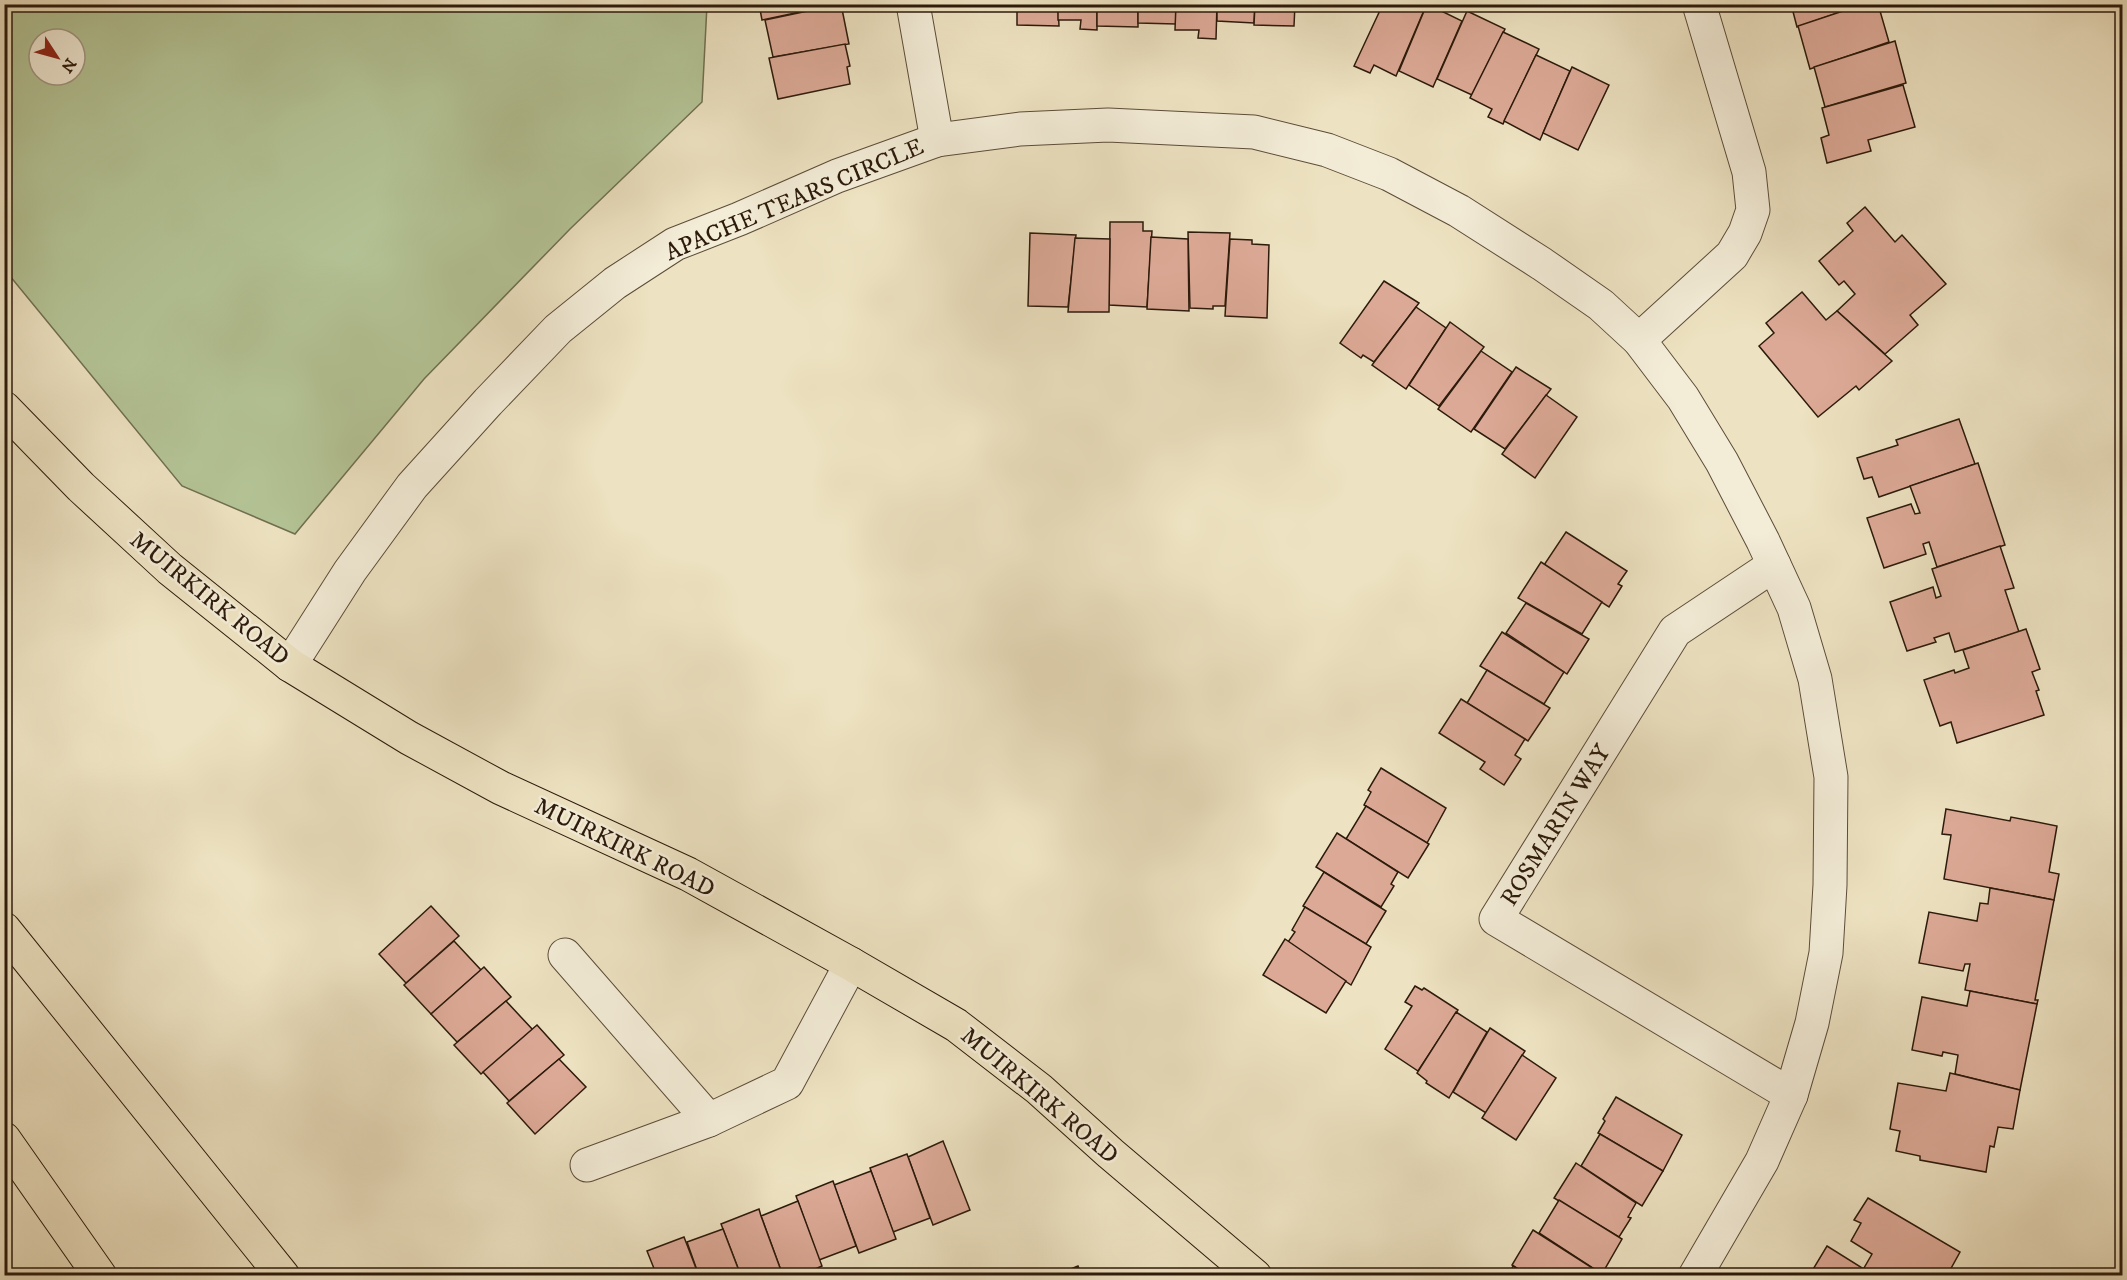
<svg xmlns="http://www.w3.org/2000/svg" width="2127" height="1280" viewBox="0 0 2127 1280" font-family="'IM FELL DW Pica',serif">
  <rect width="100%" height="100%" fill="#ede2c1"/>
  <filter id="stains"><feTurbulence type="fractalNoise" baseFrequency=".00333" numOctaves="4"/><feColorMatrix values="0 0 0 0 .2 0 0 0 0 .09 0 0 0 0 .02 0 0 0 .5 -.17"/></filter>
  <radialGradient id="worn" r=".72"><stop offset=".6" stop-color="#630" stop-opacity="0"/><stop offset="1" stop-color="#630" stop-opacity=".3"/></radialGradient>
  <path fill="#b4c496" stroke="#706f50" stroke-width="1.5" fill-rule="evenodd" d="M4,5H707L702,102L570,229L424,379L295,534L182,486L5,270ZM39,39H75V75H39Z"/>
  <g fill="#dca996" stroke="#2c1a0b" stroke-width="1.5">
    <polygon points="759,4 833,4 833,5 762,20"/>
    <polygon points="841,4 849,44 773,57 765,20"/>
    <polygon points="1017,4 1058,4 1059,26 1017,25"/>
    <polygon points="1058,4 1097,4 1097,30 1080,29 1081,20 1058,20"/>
    <polygon points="1097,4 1138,4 1138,27 1097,26"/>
    <polygon points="1138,4 1176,4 1176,24 1138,23"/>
    <polygon points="1176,4 1217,4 1216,39 1198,38 1199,30 1175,30"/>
    <polygon points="1217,4 1255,4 1254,23 1217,21"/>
    <polygon points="1255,4 1295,4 1294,26 1254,25"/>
    <polygon points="1383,4 1419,4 1425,8 1396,76 1374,65 1370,73 1354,66"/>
    <polygon points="1427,4 1462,21 1433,87 1399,71"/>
    <polygon points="1791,4 1864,4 1797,27"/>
    <polygon points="1864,4 1878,4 1889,42 1810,69 1798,26"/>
    <polygon points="1467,11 1505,29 1472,95 1437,79"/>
    <polygon points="1503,32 1539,49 1503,124 1488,117 1492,109 1470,98"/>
    <polygon points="1895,41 1906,83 1825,107 1814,67"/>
    <polygon points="845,44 850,66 847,67 850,84 778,99 769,58"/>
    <polygon points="1536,55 1570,71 1540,140 1504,121"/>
    <polygon points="1572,67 1609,85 1578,150 1543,133"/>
    <polygon points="1903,85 1915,127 1868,140 1871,151 1827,163 1821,138 1829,135 1822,108"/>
    <polygon points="2122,86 2122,106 2121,107 2116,88"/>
    <polygon points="1865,207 1895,242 1902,235 1946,284 1910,315 1918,325 1885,354 1837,311 1855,294 1844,281 1839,285 1819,261 1853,231 1847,223"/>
    <polygon points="1110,222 1143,222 1143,231 1152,231 1147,307 1109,305"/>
    <polygon points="1188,232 1230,233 1225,306 1213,306 1213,309 1190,308"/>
    <polygon points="1030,233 1076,235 1068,307 1028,306"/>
    <polygon points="1151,237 1188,239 1189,311 1147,309"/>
    <polygon points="1075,238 1110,239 1109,312 1068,312"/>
    <polygon points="1230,239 1252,240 1252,244 1269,245 1267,318 1225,316"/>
    <polygon points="1384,281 1419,303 1374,362 1363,355 1361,358 1340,343"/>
    <polygon points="1802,292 1826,320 1837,311 1892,361 1859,390 1856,386 1818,417 1759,346 1774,333 1766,323"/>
    <polygon points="1416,307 1446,328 1406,389 1372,365"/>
    <polygon points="1450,322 1484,347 1439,406 1409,385"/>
    <polygon points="1481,351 1512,372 1471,432 1438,409"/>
    <polygon points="1516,367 1551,389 1505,449 1474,429"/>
    <polygon points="1546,395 1577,417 1535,478 1502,454"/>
    <polygon points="1959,419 1975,464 1879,497 1872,477 1864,479 1857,458 1898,445 1896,440"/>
    <polygon points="1978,463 2005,545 1937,567 1929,542 1923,544 1926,554 1884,568 1867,518 1911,504 1915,514 1920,513 1910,486"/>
    <polygon points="1566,532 1627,571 1618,584 1622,586 1609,607 1544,565"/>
    <polygon points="2000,546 2014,588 2005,590 2019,632 1955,652 1949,633 1934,638 1936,642 1907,651 1890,602 1933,587 1936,598 1941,596 1932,569"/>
    <polygon points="1541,562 1602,602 1582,634 1518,598"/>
    <polygon points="1526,603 1589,639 1567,674 1506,633"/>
    <polygon points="2026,629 2040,669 2032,672 2039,690 2036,691 2044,715 1957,743 1951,722 1940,726 1924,680 1954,670 1955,673 1969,668 1963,650"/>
    <polygon points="1502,632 1564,672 1544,704 1480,666"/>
    <polygon points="1487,670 1550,708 1528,741 1467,703"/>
    <polygon points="1461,699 1525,739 1515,755 1521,759 1504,785 1480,769 1485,762 1439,733"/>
    <polygon points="1381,768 1446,808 1427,843 1364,805 1371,792 1368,790"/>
    <polygon points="1366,806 1429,844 1408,878 1346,839"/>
    <polygon points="1946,809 2010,821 2011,817 2057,826 2049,872 2059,874 2054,900 1944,879 1951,835 1942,834"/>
    <polygon points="1337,833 1398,872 1391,884 1394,886 1381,907 1316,867"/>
    <polygon points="1324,872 1386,911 1366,944 1303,906"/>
    <polygon points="1990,888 2054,900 2035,1000 2038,1000 2037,1004 1965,990 1970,964 1965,964 1963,971 1919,963 1929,912 1977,921 1980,903 1988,904"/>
    <polygon points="431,906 459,936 406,983 379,954"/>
    <polygon points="1305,907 1371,947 1351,985 1288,942 1295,932 1292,930"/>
    <polygon points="1285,939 1346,981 1326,1013 1263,975"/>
    <polygon points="454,941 481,970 431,1014 404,985"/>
    <polygon points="484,967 511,997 457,1042 431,1014"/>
    <polygon points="1415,986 1422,990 1424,988 1458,1010 1418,1071 1385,1049 1412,1006 1405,1002"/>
    <polygon points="1970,991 2037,1004 2020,1090 1955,1074 1958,1055 1943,1052 1942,1056 1912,1050 1922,997 1967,1006"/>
    <polygon points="506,1001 533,1030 481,1074 454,1045"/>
    <polygon points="1456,1012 1487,1032 1449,1098 1426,1083 1427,1081 1417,1073"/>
    <polygon points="537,1025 564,1055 509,1101 483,1072"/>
    <polygon points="1490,1028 1525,1051 1486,1113 1453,1092"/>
    <polygon points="1522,1055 1556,1078 1516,1140 1482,1118"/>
    <polygon points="559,1059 586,1087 535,1134 507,1103"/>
    <polygon points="1950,1073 2020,1090 2013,1129 1998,1127 1994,1147 1990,1146 1986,1172 1920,1160 1920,1156 1896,1151 1900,1131 1890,1129 1898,1083 1946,1091"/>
    <polygon points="1616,1097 1682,1135 1663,1171 1598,1133 1605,1121 1603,1119"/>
    <polygon points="1600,1134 1663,1171 1642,1206 1581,1166"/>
    <polygon points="943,1141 970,1210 933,1225 908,1157"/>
    <polygon points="907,1154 930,1218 893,1232 870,1168"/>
    <polygon points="1576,1163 1636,1203 1628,1217 1631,1218 1619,1237 1554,1198"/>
    <polygon points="871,1171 896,1239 859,1253 834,1185"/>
    <polygon points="833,1181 856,1246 819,1260 796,1196"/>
    <polygon points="1868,1198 1960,1252 1949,1272 1956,1276 1877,1276 1864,1268 1872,1254 1851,1241 1861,1223 1854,1220"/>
    <polygon points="1559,1200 1622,1239 1602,1274 1539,1233"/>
    <polygon points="798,1201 822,1266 799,1276 783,1276 761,1216"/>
    <polygon points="759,1209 761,1216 783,1276 741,1276 723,1229 721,1224"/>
    <polygon points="723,1229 741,1276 699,1276 687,1242"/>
    <polygon points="1533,1230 1594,1269 1590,1276 1529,1276 1512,1265"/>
    <polygon points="684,1237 699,1276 657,1276 647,1251"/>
    <polygon points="1827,1246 1875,1276 1809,1276"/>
    <polygon points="1078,1266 1082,1276 1053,1276"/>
    <polygon points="1513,1266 1529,1276 1508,1276"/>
  </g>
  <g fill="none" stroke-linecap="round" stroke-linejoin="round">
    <g stroke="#5c4c38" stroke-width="35">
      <g id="minor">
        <polyline points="913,4 937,140"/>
        <polyline points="1639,340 1732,255 1745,233 1753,210 1749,172 1699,4"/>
        <polyline points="1774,565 1675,631 1496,919 1791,1095"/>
        <polyline points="290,665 350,571 412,486 488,402 558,329 615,283 675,244 739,219 837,176 937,140 1020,129 1108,125 1254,132 1327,150 1389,174 1459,211 1542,264 1601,305 1639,340 1683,398 1722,462 1763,541 1794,608 1815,679 1831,777 1830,885 1826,953 1812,1023 1791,1095 1762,1161 1695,1276"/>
        <polyline points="565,955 709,1120 787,1083 851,964"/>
        <polyline points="587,1165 709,1120"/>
      </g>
    </g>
    <g stroke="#2c1a0b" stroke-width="35">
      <polyline id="major" points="4,408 81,487 170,569 290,665 409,738 501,788 688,874 851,964 956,1025 1039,1089 1110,1153 1255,1276"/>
    </g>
    <g stroke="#2c1a0b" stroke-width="35">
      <g id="highway">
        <polyline points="4,929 283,1276"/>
        <polyline points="4,1139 100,1276"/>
      </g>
    </g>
    <use href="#minor" stroke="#f3ecd7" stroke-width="33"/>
    <use href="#major" stroke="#ede2c1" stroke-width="33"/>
    <use href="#highway" stroke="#ede2c1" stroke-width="33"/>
  </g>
  <g text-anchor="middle" stroke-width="5" stroke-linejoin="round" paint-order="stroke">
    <g font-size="24" fill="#2c1a0b" stroke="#f3ecd7">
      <text transform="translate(794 199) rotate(-23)" y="8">APACHE TEARS CIRCLE</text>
      <text transform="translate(210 598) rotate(39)" y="8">MUIRKIRK ROAD</text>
      <text transform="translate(1555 825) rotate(-58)" y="8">ROSMARIN WAY</text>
      <text transform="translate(625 847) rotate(26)" y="8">MUIRKIRK ROAD</text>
      <text transform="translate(1040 1095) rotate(40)" y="8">MUIRKIRK ROAD</text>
    </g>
  </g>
  <rect width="2127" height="1280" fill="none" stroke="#ede2c1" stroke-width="24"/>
  <rect x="6" y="6" width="2115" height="1268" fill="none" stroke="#2c1a0b" stroke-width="3"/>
  <rect x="12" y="12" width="2103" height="1256" fill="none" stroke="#2c1a0b" stroke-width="1.5"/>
  <g transform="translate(57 57) rotate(126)"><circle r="28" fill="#f3ecd7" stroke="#a39885" stroke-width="1.5"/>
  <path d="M0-4.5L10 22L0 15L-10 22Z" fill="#8f2418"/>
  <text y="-9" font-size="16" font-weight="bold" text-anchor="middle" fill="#2c1a0b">N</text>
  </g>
  <rect width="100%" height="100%" filter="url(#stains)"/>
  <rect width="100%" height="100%" fill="url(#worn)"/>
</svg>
